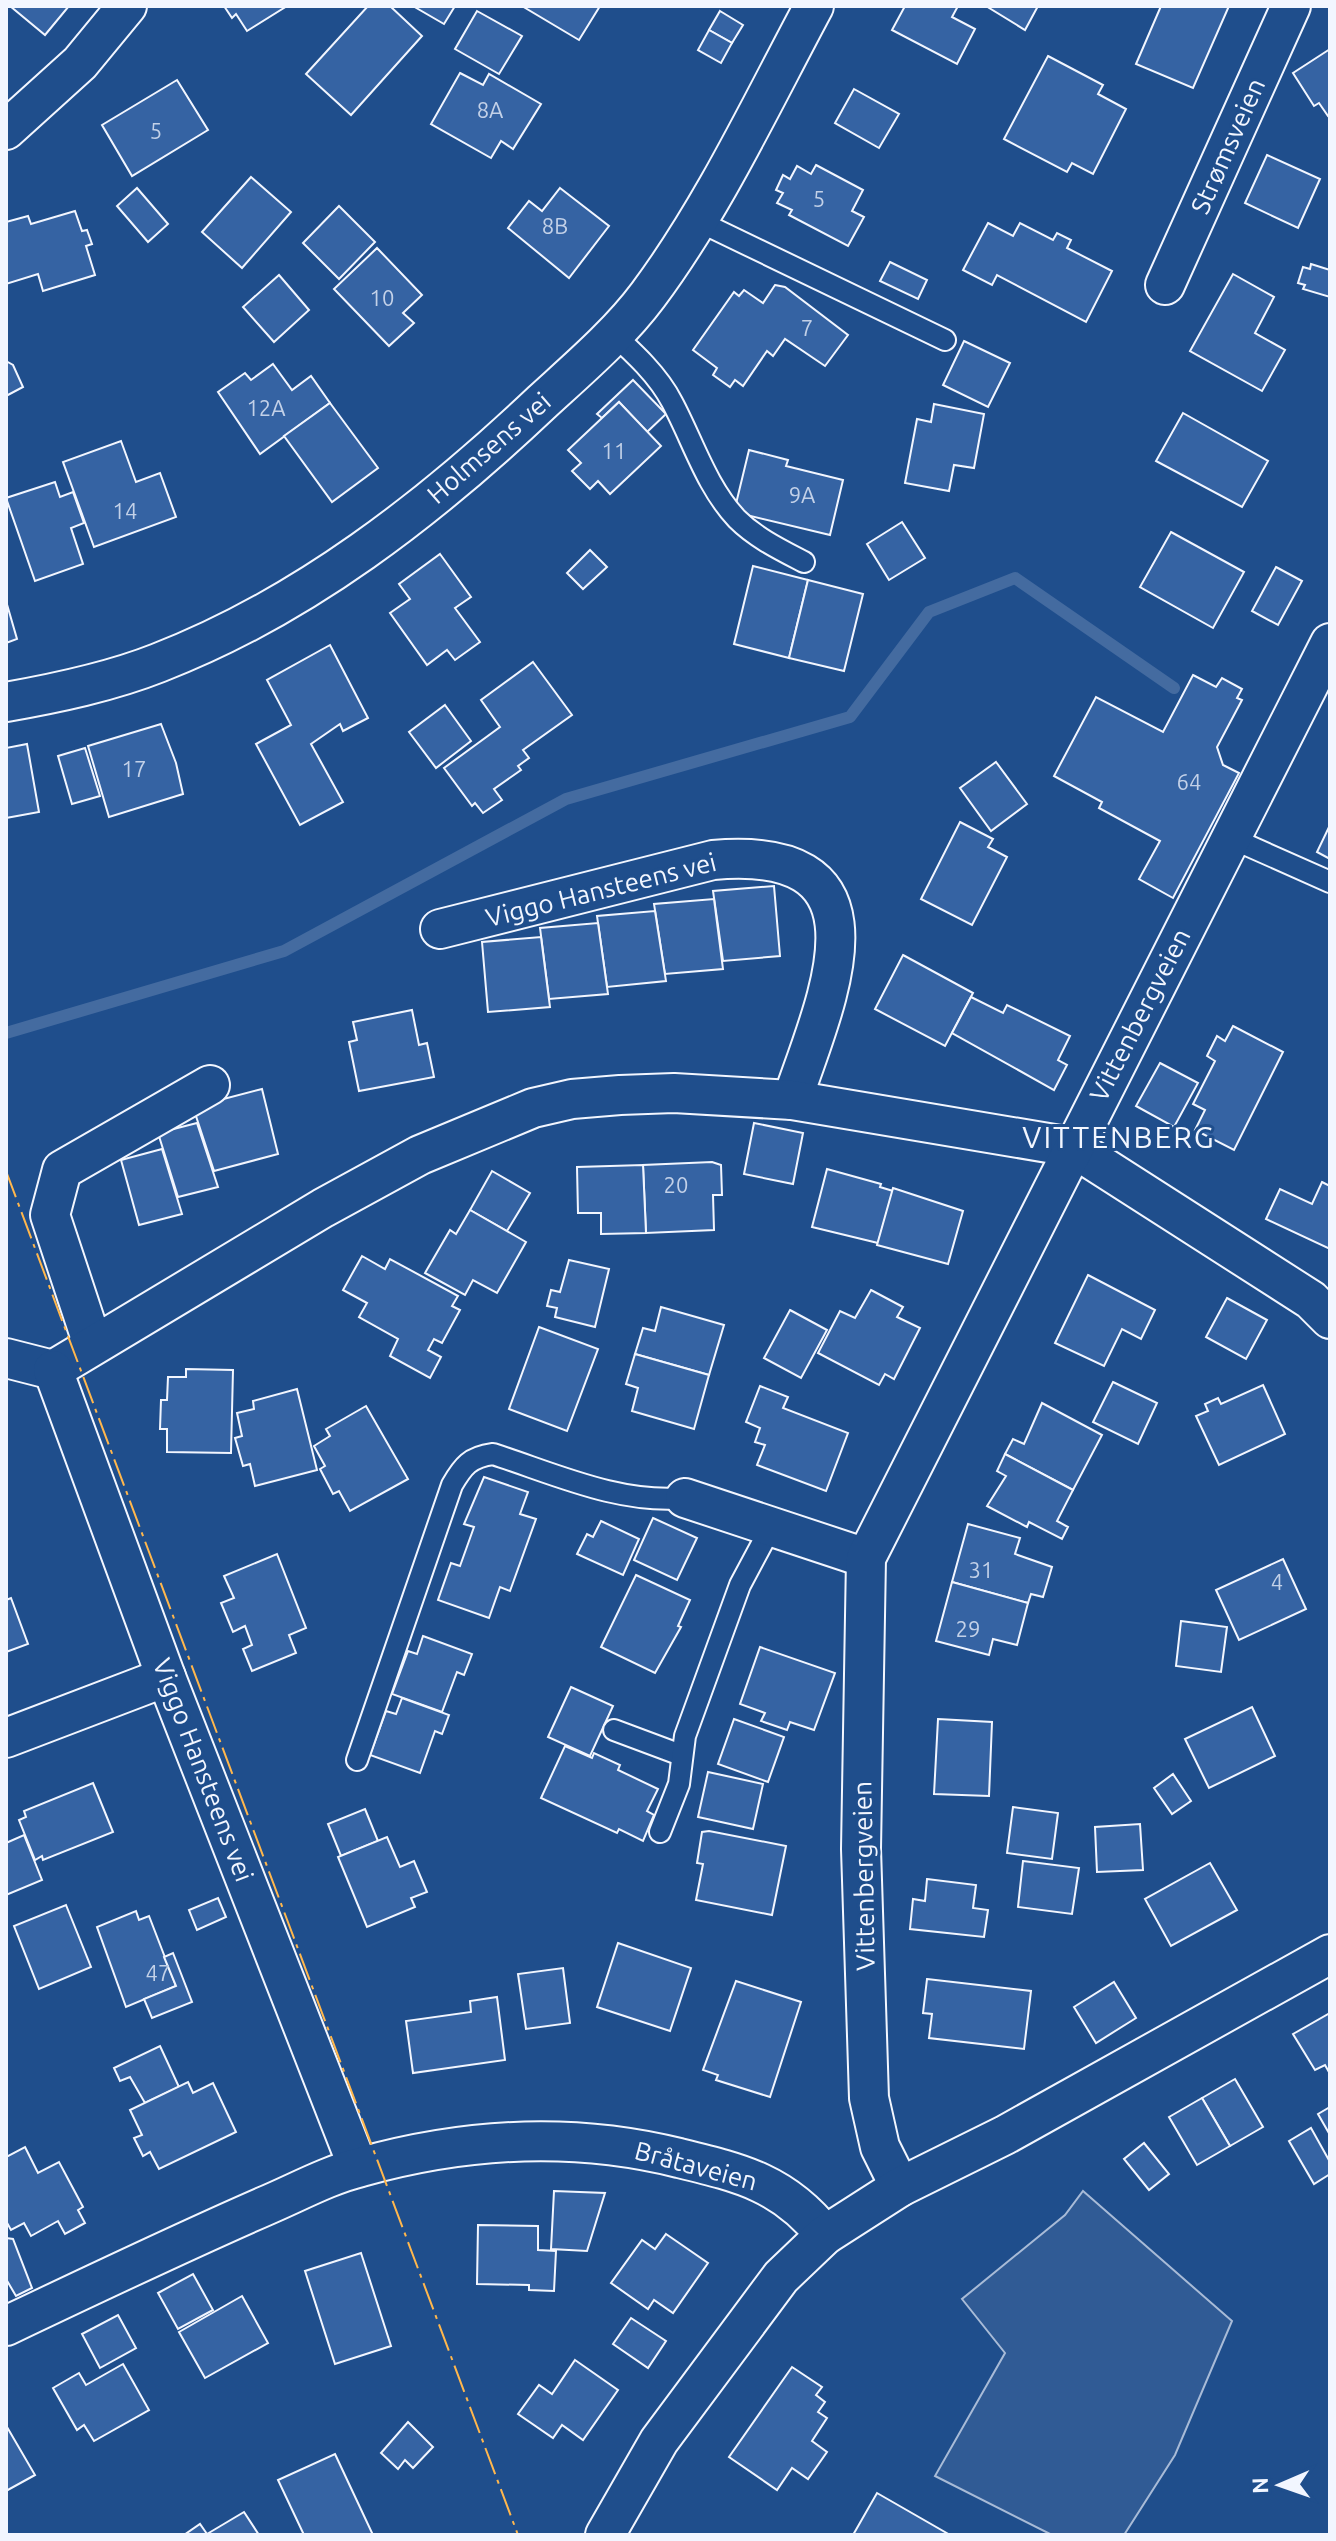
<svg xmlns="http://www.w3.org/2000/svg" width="1336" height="2541" viewBox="0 0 1336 2541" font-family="Ubuntu,sans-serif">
  <rect width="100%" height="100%" fill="#1f4e8c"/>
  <polygon fill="#305b95" stroke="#a8bbd7" stroke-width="2" points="1083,2191 1232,2321 1175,2455 1124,2535 1052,2535 935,2476 1005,2353 962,2299 1065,2215"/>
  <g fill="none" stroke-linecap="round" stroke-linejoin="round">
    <polyline stroke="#446ba0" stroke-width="12" points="6,1033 284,951 566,799 850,717 929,612 1015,578 1174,688"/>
  </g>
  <g fill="#3563a3" stroke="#f2f6ff" stroke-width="2">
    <polygon points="10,6 69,6 45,35"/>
    <polygon points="224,6 287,6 247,31 236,14 232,18"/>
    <polygon points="368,6 390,6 422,36 351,115 306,74"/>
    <polygon points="413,6 455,6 444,24"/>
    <polygon points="522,6 600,6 579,40"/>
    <polygon points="905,6 958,6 952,17 975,29 957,64 892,30"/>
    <polygon points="986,6 1038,6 1025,30"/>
    <polygon points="1161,6 1229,6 1193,88 1136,64"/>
    <polygon points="477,11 522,36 499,74 455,49"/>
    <polygon points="720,11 743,25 732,43 709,30"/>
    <polygon points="709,30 732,43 721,63 698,50"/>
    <polygon points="1330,49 1330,115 1328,116 1319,103 1314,106 1293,73"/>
    <polygon points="1048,56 1103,85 1098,94 1126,109 1093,174 1072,163 1067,172 1004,139"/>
    <polygon points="460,73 483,85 489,74 541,104 513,149 501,141 491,158 431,124"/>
    <polygon points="177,80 208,130 132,176 102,125"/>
    <polygon points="854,89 899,114 879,148 835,123"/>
    <polygon points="1267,155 1320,179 1298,228 1245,203"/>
    <polygon points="816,165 863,190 852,211 864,217 848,246 789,215 792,210 777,203 783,193 776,190 783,175 790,179 797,166 811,174"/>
    <polygon points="251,177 291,212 242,268 202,232"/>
    <polygon points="137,188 168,224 148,242 117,206"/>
    <polygon points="560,188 609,226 569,278 508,228 529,201 542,211"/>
    <polygon points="339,206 375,242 339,279 303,243"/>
    <polygon points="75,211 82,231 87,230 92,244 86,246 95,275 43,291 38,274 6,284 6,222 28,216 31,224"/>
    <polygon points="988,223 1013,236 1020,223 1053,240 1057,233 1071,240 1067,248 1112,271 1086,322 997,275 992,285 963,270"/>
    <polygon points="377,248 422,295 403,313 414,323 389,346 334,289"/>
    <polygon points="890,262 927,280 918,299 880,281"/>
    <polygon points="1311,264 1330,270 1330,297 1303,289 1305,285 1298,283 1303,267 1310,269"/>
    <polygon points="1233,274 1274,297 1255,333 1285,350 1262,391 1190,351"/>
    <polygon points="279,275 309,310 274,342 243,307"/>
    <polygon points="775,285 785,287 848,335 825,366 785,339 773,356 767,351 743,386 735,380 730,387 713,375 717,368 693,350 734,292 739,296 744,290 763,303"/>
    <polygon points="964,341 1010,363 988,407 943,385"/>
    <polygon points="6,361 13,365 23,387 6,396"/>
    <polygon points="273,364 292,390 311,376 330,403 260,454 218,392 245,373 251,380"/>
    <polygon points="633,380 666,414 647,432 619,402 602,418 597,414"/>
    <polygon points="619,402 661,446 610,494 598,481 590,489 572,471 581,463 568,450"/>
    <polygon points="330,403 378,468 332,502 284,436"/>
    <polygon points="934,404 984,414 974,468 954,465 949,491 905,483 917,419 931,422"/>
    <polygon points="1183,413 1268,461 1242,507 1156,461"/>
    <polygon points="121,441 136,482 160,473 176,517 94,547 63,462"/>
    <polygon points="749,450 788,460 786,466 843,480 830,535 734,512"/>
    <polygon points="55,482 60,497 73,492 84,523 71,528 83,564 35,581 6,498"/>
    <polygon points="902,522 925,558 889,580 867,544"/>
    <polygon points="1171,532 1244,572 1213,628 1140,587"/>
    <polygon points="590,550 607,567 583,589 567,573"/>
    <polygon points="440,554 471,597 455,608 480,642 455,660 447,650 427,665 390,613 410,599 399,584"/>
    <polygon points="753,566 808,580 789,658 734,644"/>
    <polygon points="1276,567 1302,581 1278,625 1252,611"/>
    <polygon points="808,580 863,594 844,671 789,658"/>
    <polygon points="6,601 17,639 6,643"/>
    <polygon points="330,645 368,718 343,731 340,724 311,744 343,802 300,825 256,744 291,725 267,680"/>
    <polygon points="533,662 572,715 523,750 529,758 518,766 521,770 494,789 502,800 483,813 475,803 472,806 444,768 500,727 481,700"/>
    <polygon points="1193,675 1216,687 1222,678 1242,689 1237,698 1242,700 1217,747 1223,765 1239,773 1173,898 1139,879 1160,841 1099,808 1102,802 1054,776 1096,697 1163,732"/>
    <polygon points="445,705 471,741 436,768 409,732"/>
    <polygon points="161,724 176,763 183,794 109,817 88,746"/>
    <polygon points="27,744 39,812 6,818 6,748"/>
    <polygon points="85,748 100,796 72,804 58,756"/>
    <polygon points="996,762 1027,804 991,831 960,788"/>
    <polygon points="960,822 993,839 988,847 1007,857 972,925 921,899"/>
    <polygon points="1330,825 1330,859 1317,852"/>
    <polygon points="774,886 780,956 723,961 713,891"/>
    <polygon points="714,899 723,969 665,974 654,904"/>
    <polygon points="655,911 666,981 607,987 597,916"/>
    <polygon points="598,923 608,994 549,999 540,928"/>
    <polygon points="541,937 550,1007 488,1012 482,942"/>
    <polygon points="903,955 973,993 945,1046 875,1009"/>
    <polygon points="971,997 1003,1013 1007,1005 1070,1036 1058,1060 1067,1065 1054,1090 952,1033"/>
    <polygon points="412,1010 419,1045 427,1043 434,1077 359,1091 349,1042 357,1040 353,1022"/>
    <polygon points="1233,1026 1283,1052 1234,1150 1195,1130 1205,1110 1193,1104 1215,1061 1207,1056 1217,1036 1225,1041"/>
    <polygon points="1160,1063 1198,1083 1174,1127 1136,1106"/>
    <polygon points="262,1089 278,1154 214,1171 193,1107"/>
    <polygon points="197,1123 218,1187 178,1197 158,1133"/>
    <polygon points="754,1123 803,1133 793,1184 744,1174"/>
    <polygon points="162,1149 182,1214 139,1225 121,1160"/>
    <polygon points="712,1162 721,1165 722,1195 713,1195 714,1230 646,1233 643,1165"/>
    <polygon points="643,1165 646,1233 601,1234 601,1213 578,1213 577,1167"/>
    <polygon points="827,1169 881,1184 880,1187 893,1191 878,1243 812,1227"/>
    <polygon points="492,1171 530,1193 507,1231 470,1210"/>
    <polygon points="1322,1182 1330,1186 1330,1249 1266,1219 1280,1189 1312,1204"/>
    <polygon points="893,1188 963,1211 948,1264 877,1245"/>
    <polygon points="470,1210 526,1242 497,1293 473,1280 465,1295 425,1273 450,1230 456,1234"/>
    <polygon points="362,1256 385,1269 390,1259 458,1296 452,1306 460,1310 442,1343 434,1339 428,1350 441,1357 430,1378 390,1356 398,1339 359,1317 367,1303 343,1290"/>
    <polygon points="569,1260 609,1269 595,1327 555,1317 557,1308 547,1306 551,1290 560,1292"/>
    <polygon points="1088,1275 1155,1310 1141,1339 1122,1329 1104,1366 1055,1343"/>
    <polygon points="871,1290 903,1307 897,1317 920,1328 894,1379 885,1374 879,1385 818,1353 840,1311 855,1318"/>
    <polygon points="1227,1298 1267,1320 1246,1359 1206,1337"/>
    <polygon points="661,1307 724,1325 709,1375 635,1354 643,1328 655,1331"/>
    <polygon points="790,1310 827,1330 801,1378 764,1358"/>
    <polygon points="539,1327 598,1349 567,1431 509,1409"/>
    <polygon points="635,1354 709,1375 694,1429 632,1411 638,1388 626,1384"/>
    <polygon points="186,1369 233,1370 231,1453 167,1452 167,1429 160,1429 161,1400 167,1400 168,1377 186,1377"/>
    <polygon points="1113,1382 1157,1403 1138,1444 1093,1422"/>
    <polygon points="1263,1385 1285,1434 1219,1465 1196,1416 1208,1411 1205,1404 1218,1398 1221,1404"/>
    <polygon points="760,1386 788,1397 783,1408 848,1433 826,1491 757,1465 765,1445 755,1442 760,1428 746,1422"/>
    <polygon points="297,1389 317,1470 255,1486 250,1464 243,1466 235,1438 242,1436 237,1413 254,1409 253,1401"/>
    <polygon points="1042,1403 1102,1435 1073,1490 1005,1454 1013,1439 1024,1444"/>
    <polygon points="366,1406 408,1479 350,1511 339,1491 333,1494 320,1469 325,1466 314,1446 330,1436 326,1429"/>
    <polygon points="1005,1454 1073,1490 1057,1521 1068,1527 1062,1539 1029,1522 1027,1527 987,1506 1006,1476 997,1471"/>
    <polygon points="484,1477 528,1492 520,1514 536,1519 510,1591 500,1587 489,1618 438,1600 451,1563 460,1566 474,1527 464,1524"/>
    <polygon points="653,1518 697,1538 677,1580 634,1560"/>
    <polygon points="601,1521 639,1539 623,1575 577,1554 587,1534 593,1537"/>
    <polygon points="968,1524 1020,1538 1015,1554 1052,1567 1043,1597 1031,1594 1028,1603 952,1582"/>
    <polygon points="277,1554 306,1628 289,1635 296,1653 252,1671 243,1649 252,1645 245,1626 233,1632 221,1603 234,1598 224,1576"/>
    <polygon points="1283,1559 1306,1609 1239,1640 1216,1590"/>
    <polygon points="636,1575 690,1600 678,1626 681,1627 655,1673 601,1647"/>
    <polygon points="952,1582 1028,1603 1017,1645 993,1639 989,1655 936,1641"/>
    <polygon points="11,1598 28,1644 6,1652 6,1600"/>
    <polygon points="1181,1621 1227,1627 1221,1672 1176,1666"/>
    <polygon points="423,1636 472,1654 464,1675 457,1672 442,1712 392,1694 408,1651 417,1654"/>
    <polygon points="760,1647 835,1673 814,1730 790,1722 787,1730 761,1721 765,1713 740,1704"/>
    <polygon points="571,1687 613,1706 590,1756 548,1737"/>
    <polygon points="402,1698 449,1715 442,1734 435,1731 420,1773 370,1755 386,1711 396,1714"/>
    <polygon points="1252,1707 1275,1756 1209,1788 1185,1739"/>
    <polygon points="734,1719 784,1737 768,1782 718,1764"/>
    <polygon points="938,1719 992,1722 989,1796 934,1794"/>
    <polygon points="565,1746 592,1758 594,1753 620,1765 618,1770 658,1789 647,1811 654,1815 643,1841 619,1829 617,1833 541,1798"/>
    <polygon points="708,1772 763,1784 753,1829 698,1817"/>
    <polygon points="1173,1774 1191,1801 1172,1814 1154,1788"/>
    <polygon points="93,1783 113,1832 43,1860 42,1856 35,1860 19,1820 26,1817 24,1811"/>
    <polygon points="1013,1807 1058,1813 1052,1859 1007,1853"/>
    <polygon points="365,1809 378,1841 341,1856 328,1824"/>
    <polygon points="1140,1824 1143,1870 1097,1872 1095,1827"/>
    <polygon points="709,1831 786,1846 772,1915 696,1900 703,1864 697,1863 702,1832"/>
    <polygon points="24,1835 42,1880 6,1895 6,1843"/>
    <polygon points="387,1837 400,1867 414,1861 427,1892 411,1898 415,1907 367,1927 338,1857"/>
    <polygon points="1023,1861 1079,1868 1072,1914 1018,1907"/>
    <polygon points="1210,1863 1237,1910 1171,1946 1145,1899"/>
    <polygon points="927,1879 976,1885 973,1908 988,1910 984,1937 910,1929 913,1899 925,1901"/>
    <polygon points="218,1898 226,1917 197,1930 189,1910"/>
    <polygon points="66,1905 91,1967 39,1989 14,1926"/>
    <polygon points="136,1911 139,1920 149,1916 176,1986 126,2007 97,1927"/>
    <polygon points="618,1943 691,1968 670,2031 597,2007"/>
    <polygon points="173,1953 192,2002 152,2018 144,1999 176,1986 164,1957"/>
    <polygon points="563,1968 570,2023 526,2029 518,1974"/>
    <polygon points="927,1979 1031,1991 1024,2049 929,2038 932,2014 923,2013"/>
    <polygon points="736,1981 801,2002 770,2097 716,2080 718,2075 703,2070"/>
    <polygon points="1114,1982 1136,2018 1096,2043 1074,2007"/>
    <polygon points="497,1997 505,2060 413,2073 406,2021 471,2012 470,2001"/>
    <polygon points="1330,2013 1330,2074 1325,2065 1315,2070 1293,2034"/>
    <polygon points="160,2046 179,2087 145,2103 130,2077 120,2081 114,2068"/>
    <polygon points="1235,2079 1263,2127 1230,2146 1202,2098"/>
    <polygon points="188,2082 193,2093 213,2083 236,2132 159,2169 150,2152 143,2156 134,2138 142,2135 130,2110"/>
    <polygon points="1202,2098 1230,2146 1197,2165 1169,2117"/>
    <polygon points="1330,2107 1330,2135 1318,2114"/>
    <polygon points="1311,2128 1330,2162 1330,2174 1314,2184 1289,2141"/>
    <polygon points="1144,2143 1169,2174 1149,2190 1124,2159"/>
    <polygon points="25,2147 38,2173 59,2162 83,2207 78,2210 85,2223 65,2234 58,2221 31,2236 24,2223 11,2230 6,2221 6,2157"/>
    <polygon points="554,2191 605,2193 587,2251 551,2249"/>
    <polygon points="478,2225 538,2226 538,2250 556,2251 554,2291 529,2290 529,2285 477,2284"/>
    <polygon points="666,2234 708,2263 673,2313 654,2300 648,2309 611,2283 642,2240 655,2249"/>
    <polygon points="6,2238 13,2239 32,2288 16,2296 6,2279"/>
    <polygon points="361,2253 391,2346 335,2364 305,2271"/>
    <polygon points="193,2274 213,2310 178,2329 158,2293"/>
    <polygon points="242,2296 268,2343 205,2378 179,2332"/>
    <polygon points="118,2315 136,2348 100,2368 82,2334"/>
    <polygon points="631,2318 666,2341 648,2368 613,2344"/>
    <polygon points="575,2360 618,2390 583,2440 562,2425 553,2438 518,2414 539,2385 552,2394"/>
    <polygon points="123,2364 149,2410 94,2441 84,2425 77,2430 53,2388 79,2373 86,2385"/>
    <polygon points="792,2367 822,2387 816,2395 825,2402 818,2412 827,2418 812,2441 827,2452 808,2479 792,2468 777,2490 729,2457"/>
    <polygon points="408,2422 433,2447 413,2468 405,2460 398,2469 381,2453"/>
    <polygon points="7,2427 35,2475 6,2491 6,2428"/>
    <polygon points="335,2454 373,2535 304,2535 278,2480"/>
    <polygon points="877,2493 950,2535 853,2535"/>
    <polygon points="244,2512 259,2535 184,2535 200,2524 207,2534"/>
  </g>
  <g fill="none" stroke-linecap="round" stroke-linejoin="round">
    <g stroke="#f2f6ff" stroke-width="24">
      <g id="service">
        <polyline points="696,220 945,340"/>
        <path d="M612,333C634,353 658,375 672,402C693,441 706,486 737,519C756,538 781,550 804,562"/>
        <polyline points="1231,838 1330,882"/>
        <polyline points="614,1730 681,1755"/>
        <path d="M357,1760L452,1485C463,1466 470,1457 493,1454C555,1474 619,1504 685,1498"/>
        <polyline points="660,1832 679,1784 685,1736 740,1585 771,1527"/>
      </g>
    </g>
    <g stroke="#f2f6ff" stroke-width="42">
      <g id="minor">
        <polyline points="6,130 80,63 127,6"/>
        <polyline points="1165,285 1291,6"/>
        <path d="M6,702C57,693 110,682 158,663C303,607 430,508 542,402C578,369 619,334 648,295C713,208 763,101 814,6"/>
        <path d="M440,929L713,860C898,844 828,996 792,1100"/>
        <polyline points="93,1345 50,1215 62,1170 210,1085"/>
        <polyline points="6,1358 53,1370"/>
        <polyline points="53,1370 323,1208 420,1155 533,1108 572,1099 620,1095 674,1093 792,1100 1072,1147 1311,1300 1330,1319"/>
        <polyline points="53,1370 166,1677 358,2167"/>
        <polyline points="685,1498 866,1558"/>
        <polyline points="6,1738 166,1677"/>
        <polyline points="900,2187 880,2147 869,2098 861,1849 866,1558 1330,643"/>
        <path d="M6,2326C92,2285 178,2244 265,2206C296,2193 328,2175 361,2167C465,2138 574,2132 679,2158C741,2173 784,2183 825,2235"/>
        <polyline points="605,2535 659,2441 781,2277 825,2235 900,2187 1005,2135 1330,1954"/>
      </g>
    </g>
    <use href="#service" stroke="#1f4e8c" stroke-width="20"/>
    <use href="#minor" stroke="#1f4e8c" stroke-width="38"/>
    <polyline stroke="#ffb74d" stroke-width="2" stroke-dasharray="28 6 4 6" stroke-linecap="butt" points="6,1171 518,2535"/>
  </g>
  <g text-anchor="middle" stroke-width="6" stroke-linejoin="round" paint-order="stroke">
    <g font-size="22" fill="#c3d1e8">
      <text x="490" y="118">8A</text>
      <text x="156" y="139">5</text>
      <text x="819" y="207">5</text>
      <text x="555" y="234">8B</text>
      <text x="382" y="306">10</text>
      <text x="807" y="336">7</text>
      <text x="266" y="416">12A</text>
      <text x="614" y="459">11</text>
      <text x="802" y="503">9A</text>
      <text x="125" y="519">14</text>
      <text x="134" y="777">17</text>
      <text x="1189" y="790">64</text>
      <text x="676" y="1193">20</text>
      <text x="981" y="1578">31</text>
      <text x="1277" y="1590">4</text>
      <text x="968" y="1637">29</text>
      <text x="158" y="1981">47</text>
    </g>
    <g font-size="26" fill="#f2f6ff" stroke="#1f4e8c">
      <text transform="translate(1228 146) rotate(-66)" y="9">Strømsveien</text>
      <text transform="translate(489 448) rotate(-41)" y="9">Holmsens vei</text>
      <text transform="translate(601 890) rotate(-14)" y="9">Viggo Hansteens vei</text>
      <text transform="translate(1140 1015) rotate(-63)" y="9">Vittenbergveien</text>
      <text transform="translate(203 1770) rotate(69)" y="9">Viggo Hansteens vei</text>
      <text transform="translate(864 1876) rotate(-91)" y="9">Vittenbergveien</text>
      <text transform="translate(696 2166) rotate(15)" y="9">Bråtaveien</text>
    </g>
    <g font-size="30" letter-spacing="2" fill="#f2f6ff" stroke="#1f4e8c">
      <text x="1119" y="1148">VITTENBERG</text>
    </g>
  </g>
  <rect width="1336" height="2541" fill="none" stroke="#f2f6ff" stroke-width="16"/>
  <g transform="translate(1280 2485) rotate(268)" stroke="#1f4e8c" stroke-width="6" paint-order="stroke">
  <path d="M0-6L14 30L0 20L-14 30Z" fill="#f2f6ff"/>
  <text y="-12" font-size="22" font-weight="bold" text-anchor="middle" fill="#f2f6ff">N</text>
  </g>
</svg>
